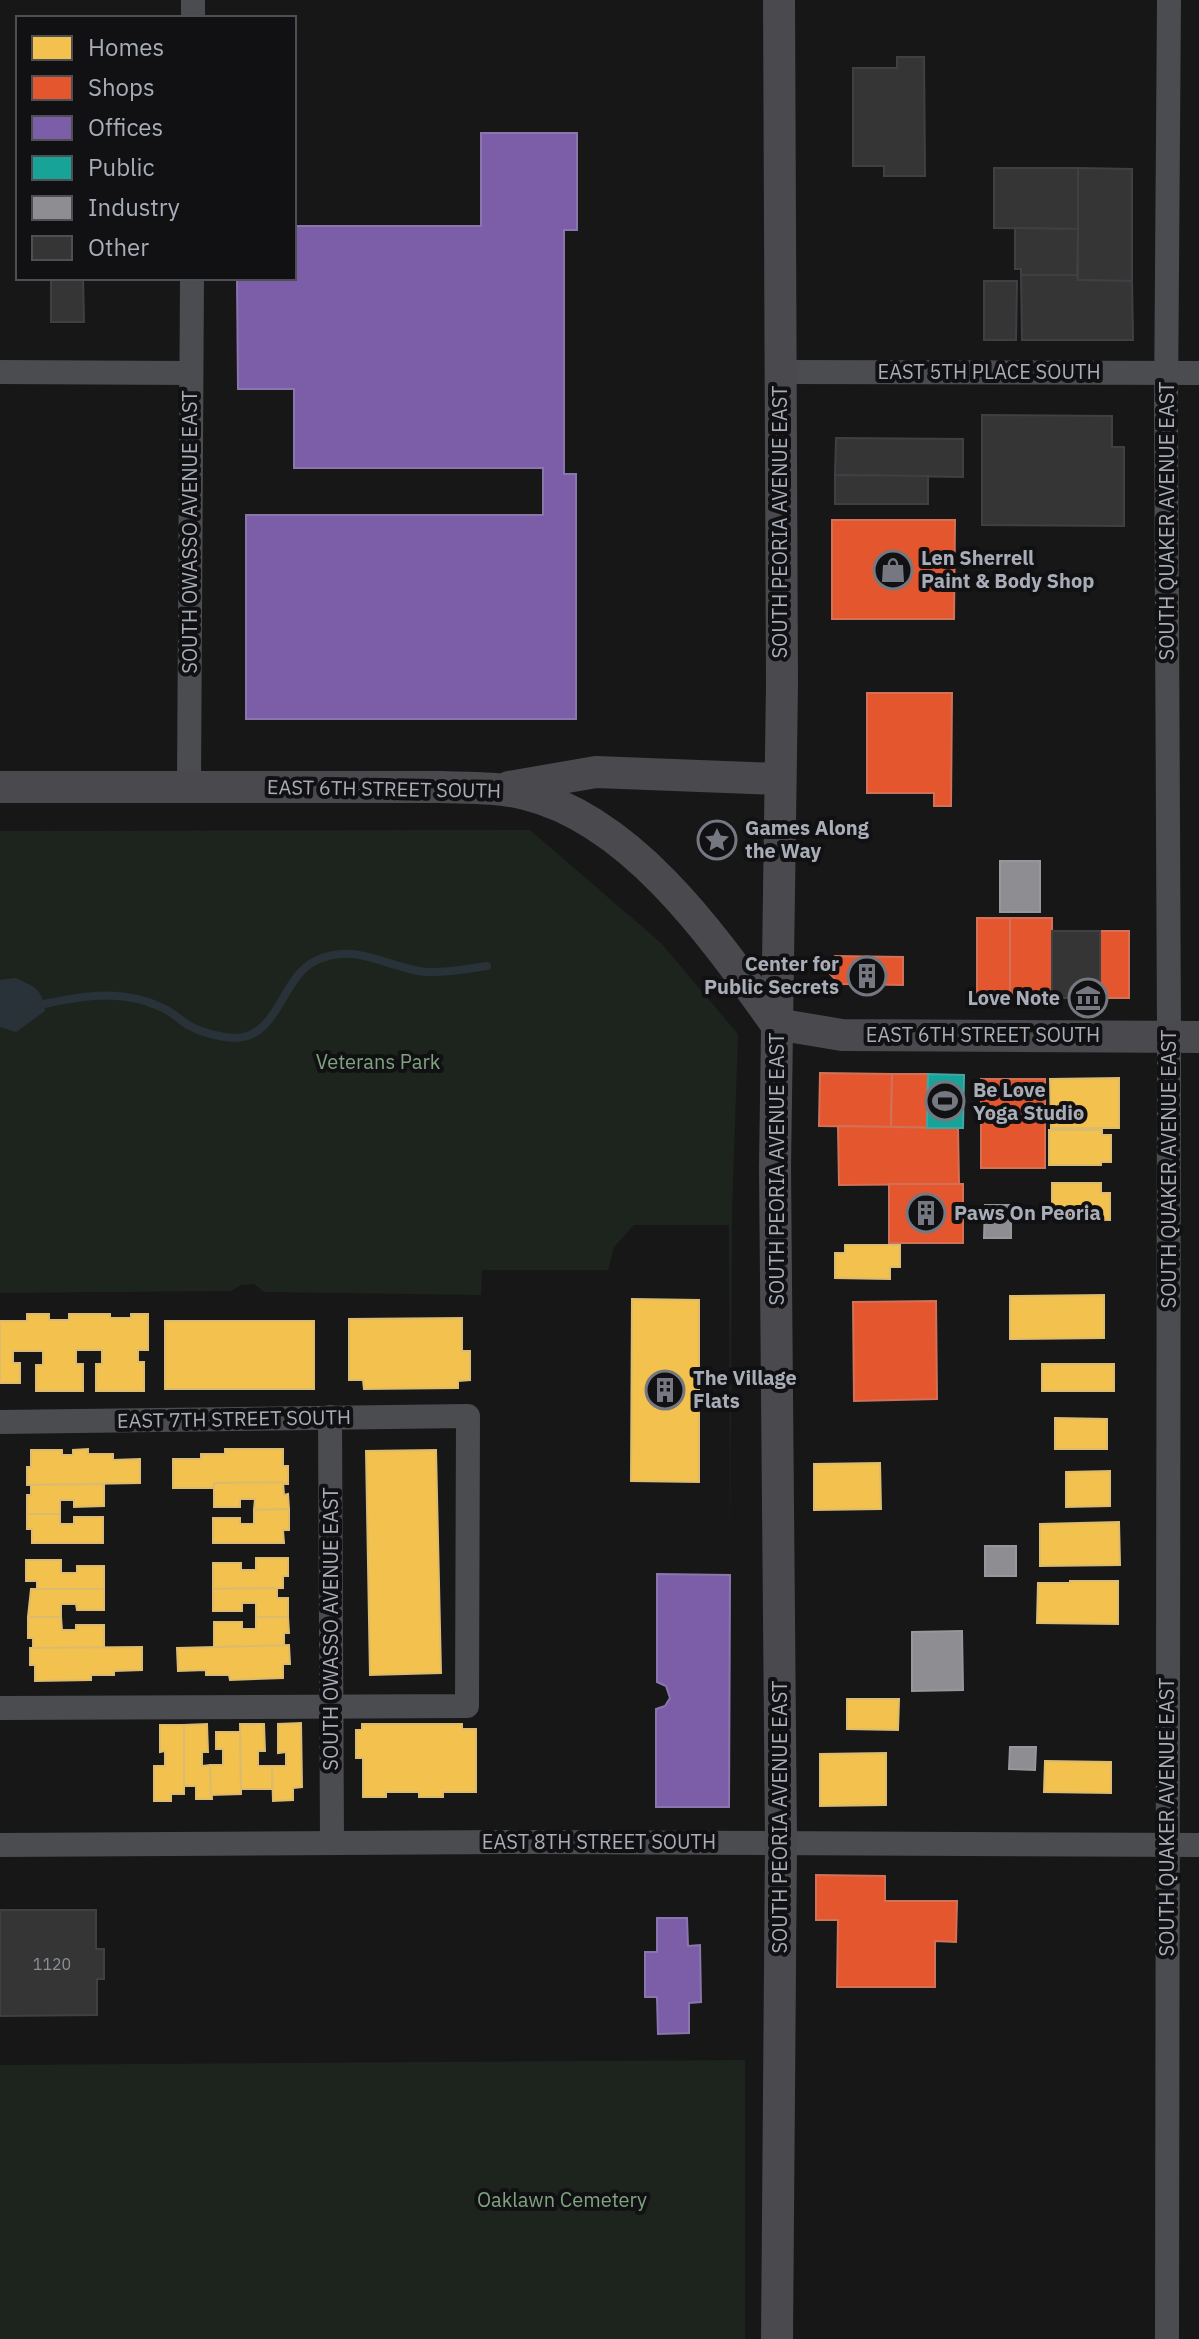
<svg xmlns="http://www.w3.org/2000/svg" width="1199" height="2339" viewBox="0 0 1199 2339" font-family="'IBM Plex Sans',sans-serif">
  <rect width="100%" height="100%" fill="#171717"/>
  <g fill="#1d241e">
    <polygon points="530,830 661,943 738,1034 732,1213 730,1564 729,1225 634,1225 614,1247 608,1270 482,1270 481,1295 264,1292 254,1284 241,1285 231,1291 0,1293 0,831"/>
    <polygon points="745,2060 745,2339 0,2339 0,2065"/>
  </g>
  <path fill="#2a3239" d="M15,978C35,987 42,988 45,1011L16,1032L0,1027V980Z"/>
  <g fill="#f2c14e" stroke="#dcbb6e" stroke-width="2">
    <polygon points="1119,1078 1119,1128 1051,1128 1050,1079"/>
    <polygon points="1049,1130 1102,1130 1102,1135 1111,1135 1111,1162 1101,1162 1101,1165 1049,1165"/>
    <polygon points="1052,1183 1101,1183 1101,1193 1110,1193 1110,1220 1052,1219"/>
    <polygon points="845,1245 900,1245 900,1267 890,1267 890,1279 835,1278 835,1253 845,1253"/>
    <polygon points="1104,1295 1104,1338 1010,1339 1010,1296"/>
    <polygon points="632,1299 699,1300 699,1482 631,1481"/>
    <polygon points="27,1314 49,1314 49,1320 69,1320 69,1314 110,1314 110,1318 131,1318 131,1314 148,1314 148,1350 138,1350 138,1362 144,1362 144,1391 96,1391 96,1364 102,1364 102,1350 76,1350 76,1364 83,1364 83,1391 36,1391 36,1365 43,1365 43,1351 13,1351 13,1363 20,1363 20,1383 0,1383 0,1321 27,1321"/>
    <polygon points="462,1318 462,1351 470,1351 470,1380 458,1381 458,1388 364,1389 363,1380 349,1380 349,1319"/>
    <rect x="165" y="1321" width="149" height="68"/>
    <rect x="1042" y="1364" width="72" height="27"/>
    <polygon points="1055,1418 1107,1419 1107,1449 1055,1449"/>
    <polygon points="88,1449 88,1454 113,1454 113,1460 140,1459 140,1483 27,1485 27,1467 31,1467 31,1450 62,1450 62,1455 73,1455 73,1450"/>
    <polygon points="225,1449 283,1449 283,1466 288,1466 288,1484 214,1483 214,1488 173,1488 173,1459 201,1459 201,1454 225,1454"/>
    <polygon points="436,1450 441,1673 370,1675 366,1451"/>
    <polygon points="880,1463 881,1509 814,1510 814,1464"/>
    <polygon points="1110,1471 1110,1506 1066,1507 1066,1472"/>
    <polygon points="283,1482 284,1495 288,1494 289,1509 254,1510 255,1499 240,1499 240,1507 214,1507 214,1483"/>
    <polygon points="104,1484 104,1506 74,1507 74,1500 60,1500 60,1514 27,1514 27,1495 31,1495 31,1485"/>
    <polygon points="289,1509 289,1530 283,1530 284,1543 213,1543 213,1518 240,1518 240,1524 254,1524 254,1510"/>
    <polygon points="27,1514 60,1514 60,1524 74,1524 74,1517 103,1517 103,1543 32,1543 32,1529 27,1529"/>
    <polygon points="1119,1522 1120,1565 1040,1566 1040,1524"/>
    <polygon points="256,1558 288,1558 288,1576 283,1576 283,1588 213,1589 213,1563 241,1563 241,1570 256,1570"/>
    <polygon points="26,1560 61,1560 61,1573 77,1573 77,1566 104,1566 104,1589 37,1589 37,1581 26,1581"/>
    <polygon points="1070,1581 1118,1581 1118,1624 1037,1623 1038,1583 1070,1583"/>
    <polygon points="277,1588 277,1598 288,1598 288,1617 256,1617 256,1603 242,1603 242,1611 213,1611 213,1589"/>
    <polygon points="31,1589 104,1589 104,1610 77,1610 76,1604 61,1604 61,1617 28,1617"/>
    <polygon points="28,1617 61,1617 62,1630 76,1630 76,1625 104,1625 104,1648 33,1649 33,1638 28,1638"/>
    <polygon points="256,1617 288,1617 289,1633 284,1633 284,1646 214,1647 214,1622 242,1622 242,1629 256,1629"/>
    <polygon points="289,1645 290,1664 283,1664 283,1678 230,1680 229,1675 206,1675 206,1670 178,1671 177,1648"/>
    <polygon points="142,1647 142,1670 114,1671 114,1675 91,1675 91,1680 35,1681 35,1665 30,1665 30,1648"/>
    <polygon points="847,1699 899,1699 898,1730 847,1729"/>
    <polygon points="301,1723 302,1787 293,1788 293,1800 273,1801 272,1766 286,1766 286,1752 278,1753 278,1724"/>
    <polygon points="207,1724 208,1752 202,1752 202,1766 210,1765 212,1799 196,1799 196,1786 184,1786 184,1725"/>
    <polygon points="240,1724 264,1724 265,1751 258,1751 258,1766 272,1766 272,1789 241,1789"/>
    <polygon points="362,1724 462,1724 462,1729 476,1729 476,1792 443,1792 443,1797 419,1797 419,1792 386,1792 386,1797 363,1797 363,1758 356,1758 356,1730 362,1730"/>
    <polygon points="160,1725 184,1725 184,1794 171,1794 171,1801 154,1801 154,1766 165,1766 165,1751 160,1752"/>
    <polygon points="216,1732 240,1732 241,1794 211,1795 210,1765 223,1765 223,1749 216,1749"/>
    <polygon points="886,1753 886,1805 820,1806 820,1754"/>
    <polygon points="1045,1761 1111,1762 1111,1793 1044,1792"/>
  </g>
  <g fill="#e4572e" stroke="#d27157" stroke-width="2">
    <polygon points="832,520 955,520 954,619 832,619"/>
    <polygon points="867,693 952,693 951,806 934,806 934,793 867,793"/>
    <rect x="977" y="918" width="33" height="80"/>
    <rect x="1010" y="918" width="42" height="80"/>
    <rect x="1100" y="931" width="29" height="67"/>
    <polygon points="835,956 903,957 903,985 840,984 824,968"/>
    <polygon points="820,1073 892,1074 891,1127 819,1126"/>
    <polygon points="892,1074 928,1074 927,1128 891,1127"/>
    <rect x="981" y="1079" width="64" height="89"/>
    <polygon points="838,1126 958,1128 959,1184 839,1185"/>
    <rect x="889" y="1184" width="74" height="59"/>
    <polygon points="936,1301 937,1399 854,1401 853,1302"/>
    <polygon points="816,1875 885,1876 885,1901 957,1901 956,1942 935,1941 935,1987 837,1987 838,1920 816,1920"/>
  </g>
  <g fill="#7b5ea7" stroke="#8876ac" stroke-width="2">
    <polygon points="481,133 577,133 577,230 564,230 564,474 576,474 576,719 246,719 246,515 543,515 543,468 294,468 294,389 238,389 237,278 294,278 294,226 481,226"/>
    <polygon points="657,1574 730,1575 729,1807 656,1807 656,1709 665,1706 670,1698 666,1686 657,1682"/>
    <polygon points="657,1918 687,1918 688,1946 700,1945 701,2002 689,2003 689,2033 658,2034 657,1997 645,1997 645,1952 657,1952"/>
  </g>
  <polygon fill="#17a398" stroke="#42a6a2" stroke-width="2" points="928,1074 964,1075 963,1128 927,1128"/>
  <g fill="#8d8d92" stroke="#95979d" stroke-width="2">
    <rect x="1000" y="861" width="40" height="51"/>
    <polygon points="985,1205 1011,1205 1011,1238 984,1238"/>
    <rect x="985" y="1546" width="31" height="30"/>
    <polygon points="962,1631 963,1690 912,1691 912,1632"/>
    <polygon points="1010,1747 1036,1747 1035,1770 1009,1769"/>
  </g>
  <g fill="none" stroke-linecap="round" stroke-linejoin="round">
    <path stroke="#2a3239" stroke-width="8" d="M44,1004C86,995 123,989 163,1008C172,1012 180,1020 188,1025C202,1033 219,1037 235,1038C278,1038 282,977 315,961C356,941 386,968 426,972C447,973 467,969 487,966"/>
  </g>
  <g fill="#353536" stroke="#3f4043" stroke-width="2">
    <polygon points="897,57 924,57 925,176 884,176 884,166 853,166 853,68 897,68"/>
    <polygon points="994,168 1078,168 1078,229 994,228"/>
    <polygon points="1078,168 1132,169 1132,281 1078,280"/>
    <polygon points="1015,228 1078,229 1077,275 1021,275 1021,269 1015,269"/>
    <polygon points="1021,275 1077,275 1078,280 1132,281 1133,340 1022,340"/>
    <polygon points="51,278 83,278 84,322 51,322"/>
    <polygon points="984,281 1017,281 1016,340 984,340"/>
    <polygon points="982,415 1112,416 1112,447 1124,447 1124,526 982,525"/>
    <polygon points="836,438 963,439 963,477 835,475"/>
    <polygon points="835,475 928,476 928,504 835,504"/>
    <rect x="1052" y="931" width="48" height="67"/>
    <polygon points="0,1910 96,1910 96,1949 104,1949 104,1979 97,1979 97,2015 0,2016"/>
  </g>
  <g fill="none" stroke-linecap="round" stroke-linejoin="round">
    <g stroke="#4b4c50" stroke-width="24">
      <polyline points="193,0 193,18"/>
      <polyline points="0,372 191,373"/>
      <polyline points="779,372 1199,373"/>
      <polyline points="189,787 192,278"/>
      <polyline points="330,1417 332,1842"/>
      <polyline points="0,1422 468,1416 467,1706 0,1708"/>
      <polyline points="0,1845 528,1842 1199,1845"/>
      <polyline points="1167,2339 1169,1036 1166,407 1169,0"/>
    </g>
    <g stroke="#4a4a4e" stroke-width="32">
      <path d="M0,787H440C469,788 497,787 525,794C633,820 715,939 776,1024L842,1035L1199,1037"/>
      <polyline points="509,787 596,772 780,779"/>
      <polyline points="777,2339 781,1843 775,1168 782,685 779,0"/>
    </g>
  </g>
  <defs>
    <g id="shop-ring" transform="scale(2)"><circle r="9.5" fill="#111113" stroke="#757880" stroke-width="1.5"/><path d="M-5-2.5h2.3a2.7 3.5 0 0 1 5.4 0H5L5.5 6h-11ZM-1.5-2.5h3a1.5 2.3 0 0 0-3 0Z" fill="#757880"/></g>
    <g id="sight-ring" transform="scale(2)"><circle r="9.5" fill="#111113" stroke="#757880" stroke-width="1.5"/><path d="M0-6L1.8-2.2L6-1.7L2.9 1.2L3.7 5.4L0 3.3L-3.7 5.4L-2.9 1.2L-6-1.7L-1.8-2.2Z" fill="#757880"/></g>
    <g id="building-ring" transform="scale(2)"><circle r="9.5" fill="#111113" stroke="#757880" stroke-width="1.5"/><path d="M-4-6H4V6H1V3H-1V6H-4ZM-2.5-4.3h1.7v1.8h-1.7ZM.8-4.3h1.7v1.8H.8ZM-2.5-1h1.7V.8h-1.7ZM.8-1h1.7V.8H.8Z" fill="#757880"/></g>
    <g id="museum-ring" transform="scale(2)"><circle r="9.5" fill="#111113" stroke="#757880" stroke-width="1.5"/><path d="M0-6L6-3V-2H-6V-3ZM-5-1h2V3h-2ZM-1-1h2V3h-2ZM3-1h2V3H3ZM-6 4H6V6H-6Z" fill="#757880"/></g>
    <g id="stadium-ring" transform="scale(2)"><circle r="9.5" fill="#111113" stroke="#757880" stroke-width="1.5"/><path d="M0-5a6.5 5 0 1 0 0 10a6.5 5 0 1 0 0-10ZM-3.5-1.8h7v3.6h-7Z" fill="#757880"/></g>
  </defs>
  <g fill-rule="evenodd">
    <use href="#shop-ring" x="893" y="570"/>
    <use href="#sight-ring" x="717" y="840"/>
    <use href="#building-ring" x="867" y="976"/>
    <use href="#museum-ring" x="1088" y="998"/>
    <use href="#stadium-ring" x="945" y="1101"/>
    <use href="#building-ring" x="926" y="1213"/>
    <use href="#building-ring" x="665" y="1390"/>
  </g>
  <g text-anchor="middle" stroke-width="8" stroke-linejoin="round" paint-order="stroke">
    <g font-size="16" fill="#8b8f98">
      <text x="52" y="1970">1120</text>
    </g>
    <g font-size="20" fill="#a8adb8" stroke="#111113">
      <text x="989" y="379">EAST 5TH PLACE SOUTH</text>
      <text transform="translate(1167 521) rotate(-90)" y="7">SOUTH QUAKER AVENUE EAST</text>
      <text transform="translate(780 522) rotate(-90)" y="7">SOUTH PEORIA AVENUE EAST</text>
      <text transform="translate(190 532) rotate(-90)" y="7">SOUTH OWASSO AVENUE EAST</text>
      <text transform="translate(384 789) rotate(1)" y="7">EAST 6TH STREET SOUTH</text>
      <text x="983" y="1042">EAST 6TH STREET SOUTH</text>
      <text transform="translate(777 1169) rotate(-90)" y="7">SOUTH PEORIA AVENUE EAST</text>
      <text transform="translate(1169 1169) rotate(-90)" y="7">SOUTH QUAKER AVENUE EAST</text>
      <text transform="translate(234 1419) rotate(-1)" y="7">EAST 7TH STREET SOUTH</text>
      <text transform="translate(331 1629) rotate(-90)" y="7">SOUTH OWASSO AVENUE EAST</text>
      <text transform="translate(780 1817) rotate(-90)" y="7">SOUTH PEORIA AVENUE EAST</text>
      <text transform="translate(1167 1817) rotate(-90)" y="7">SOUTH QUAKER AVENUE EAST</text>
      <text x="599" y="1849">EAST 8TH STREET SOUTH</text>
    </g>
    <g font-size="20" font-weight="bold" fill="#a8adb8" stroke="#111113" text-anchor="start">
      <text x="921" y="565">Len Sherrell<tspan x="921" dy="23">Paint &amp; Body Shop</tspan></text>
      <text x="745" y="835">Games Along<tspan x="745" dy="23">the Way</tspan></text>
      <text x="839" y="971" text-anchor="end">Center for<tspan x="839" dy="23">Public Secrets</tspan></text>
      <text x="1060" y="1005" text-anchor="end">Love Note</text>
      <text x="973" y="1097">Be Love<tspan x="973" dy="23">Yoga Studio</tspan></text>
      <text x="954" y="1220">Paws On Peoria</text>
      <text x="693" y="1385">The Village<tspan x="693" dy="23">Flats</tspan></text>
    </g>
    <g font-size="20" fill="#7fa381" stroke="#111113">
      <text x="378" y="1069">Veterans Park</text>
      <text x="562" y="2207">Oaklawn Cemetery</text>
    </g>
  </g>
  <rect x="16" y="16" width="280" height="264" fill="#111113" stroke="#4d4f55" stroke-width="2"/>
  <rect x="32" y="36" width="40" height="24" fill="#f2c14e" stroke="#4d4f55" stroke-width="2"/>
  <text x="88" y="56" font-size="24" fill="#a8adb8">Homes</text>
  <rect x="32" y="76" width="40" height="24" fill="#e4572e" stroke="#4d4f55" stroke-width="2"/>
  <text x="88" y="96" font-size="24" fill="#a8adb8">Shops</text>
  <rect x="32" y="116" width="40" height="24" fill="#7b5ea7" stroke="#4d4f55" stroke-width="2"/>
  <text x="88" y="136" font-size="24" fill="#a8adb8">Offices</text>
  <rect x="32" y="156" width="40" height="24" fill="#17a398" stroke="#4d4f55" stroke-width="2"/>
  <text x="88" y="176" font-size="24" fill="#a8adb8">Public</text>
  <rect x="32" y="196" width="40" height="24" fill="#8d8d92" stroke="#4d4f55" stroke-width="2"/>
  <text x="88" y="216" font-size="24" fill="#a8adb8">Industry</text>
  <rect x="32" y="236" width="40" height="24" fill="#353536" stroke="#4d4f55" stroke-width="2"/>
  <text x="88" y="256" font-size="24" fill="#a8adb8">Other</text>
</svg>
